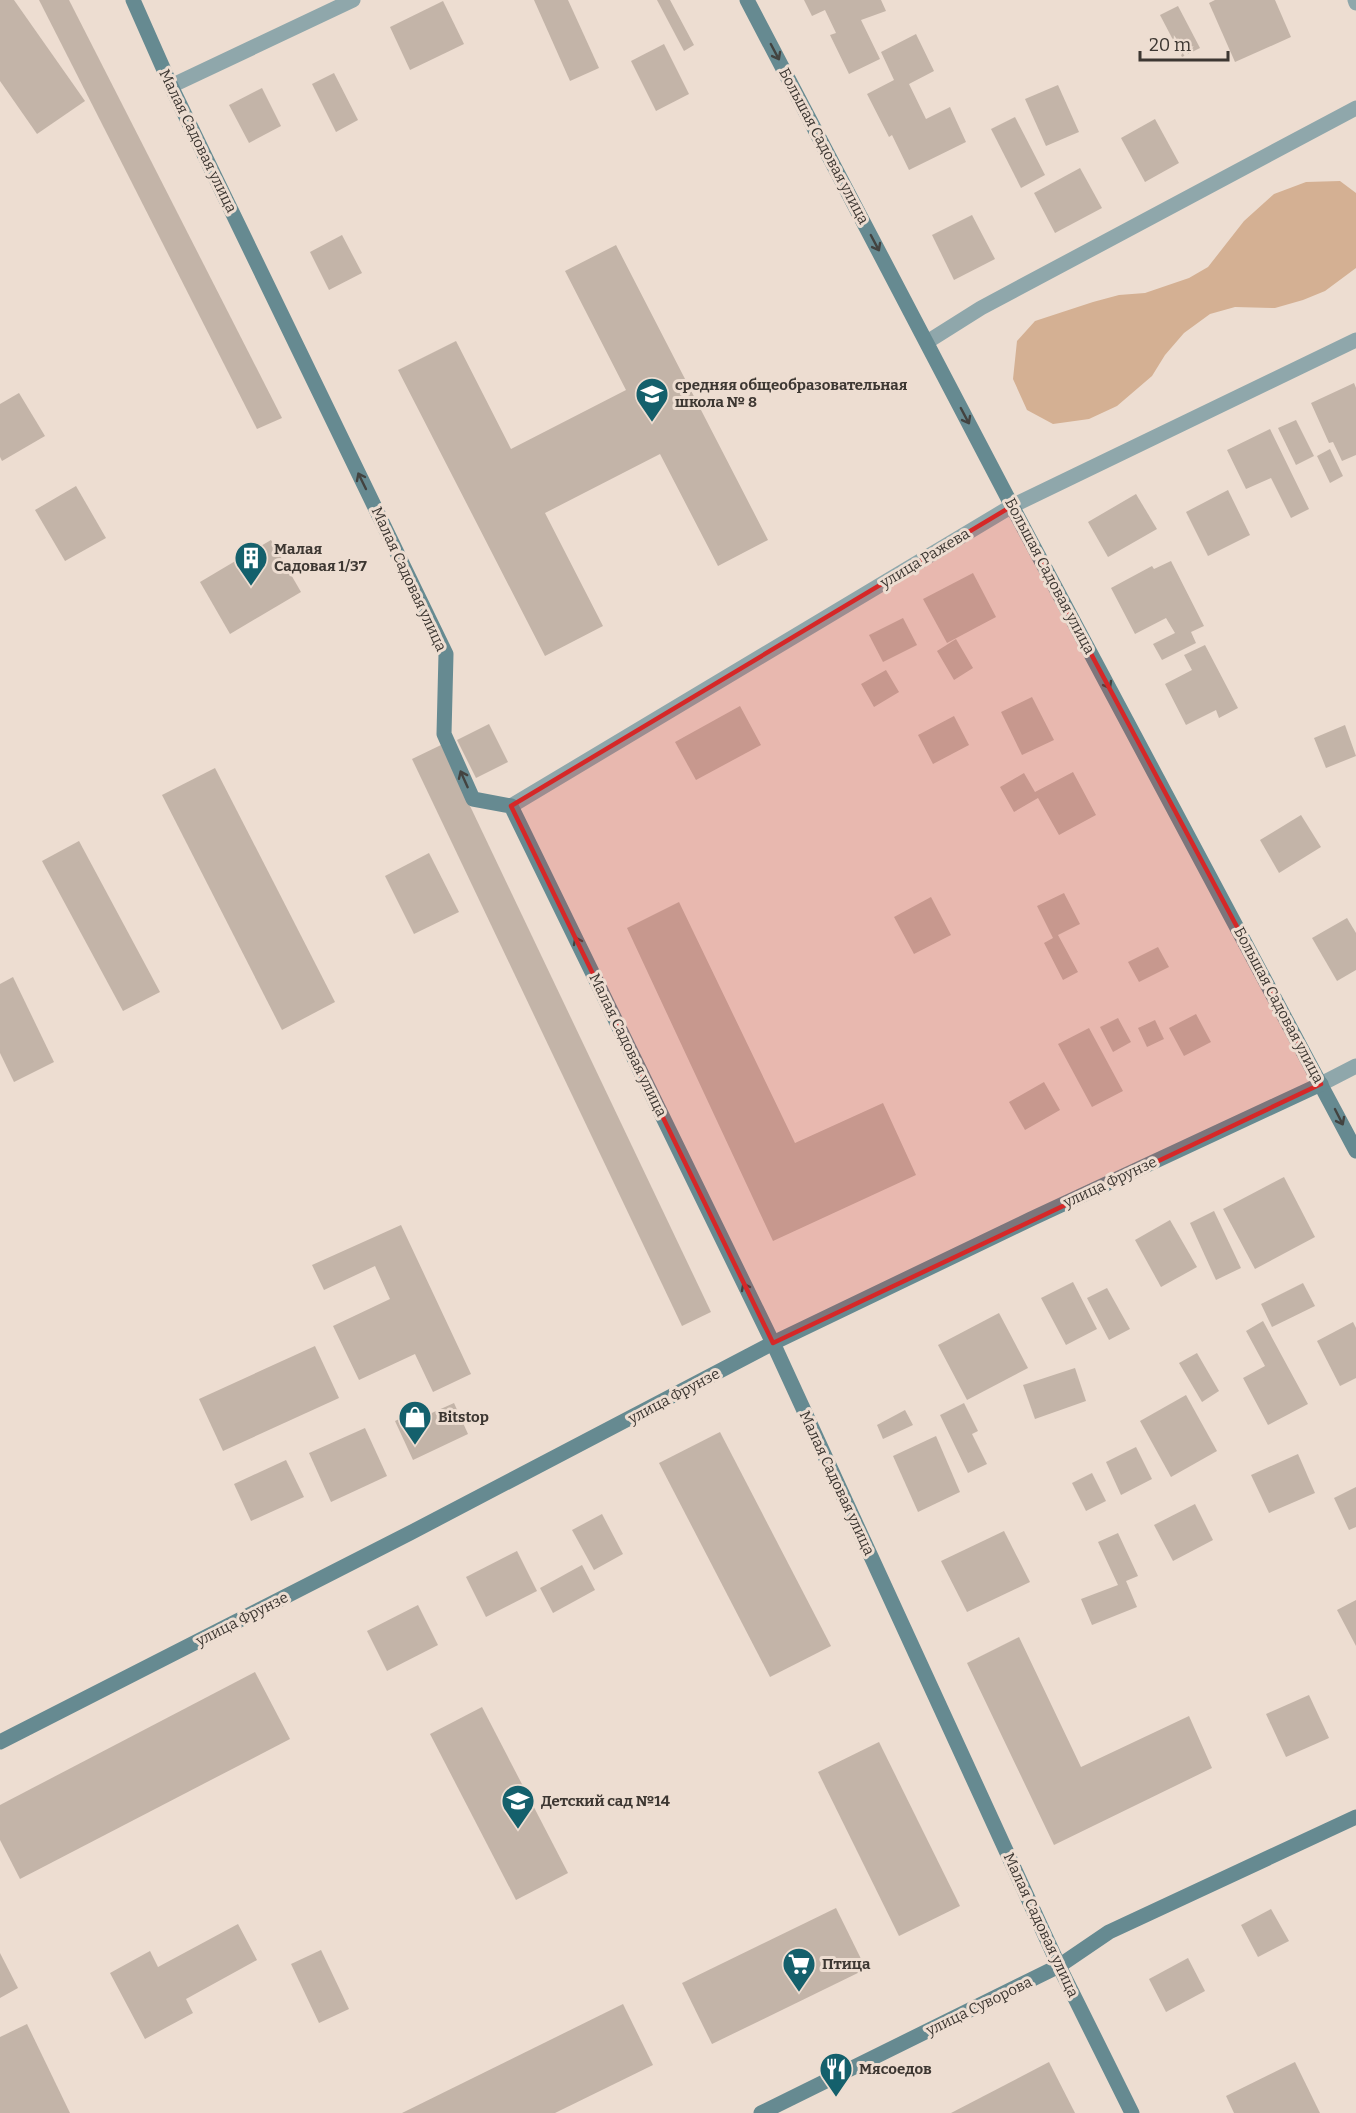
<svg xmlns="http://www.w3.org/2000/svg" width="1356" height="2113" viewBox="0 0 1356 2113" font-family="Bitter,serif">
  <rect width="100%" height="100%" fill="#edddd1"/>
  <polygon fill="#d4b093" points="1340,181 1356,193 1356,268 1325,291 1303,300 1275,308 1235,307 1210,314 1184,333 1165,355 1152,376 1117,406 1089,419 1053,424 1027,410 1013,379 1017,341 1035,321 1093,302 1119,295 1145,293 1189,278 1208,267 1244,221 1274,194 1306,182"/>
  <g fill="#c3b4a8">
    <polygon points="0,0 14,0 85,101 37,134 0,81"/>
    <polygon points="39,0 69,0 282,418 257,429"/>
    <polygon points="534,0 568,0 599,68 570,81"/>
    <polygon points="657,0 670,0 694,45 684,51"/>
    <polygon points="804,0 881,0 886,11 861,20 880,59 849,74 830,35 836,33 825,10 812,16"/>
    <polygon points="1215,0 1275,0 1291,37 1235,62 1209,3"/>
    <polygon points="443,1 464,44 410,70 390,27"/>
    <polygon points="1178,6 1200,48 1182,57 1160,15"/>
    <polygon points="916,34 934,71 909,84 926,119 950,107 966,142 909,170 892,135 889,137 867,94 894,80 881,52"/>
    <polygon points="664,44 689,94 656,111 631,61"/>
    <polygon points="334,73 358,120 336,132 312,84"/>
    <polygon points="1058,85 1079,132 1046,146 1025,99"/>
    <polygon points="262,88 281,126 249,143 229,105"/>
    <polygon points="1015,117 1045,175 1021,188 991,129"/>
    <polygon points="1155,119 1179,163 1145,182 1121,138"/>
    <polygon points="1080,168 1102,208 1055,233 1034,193"/>
    <polygon points="972,215 995,259 954,280 932,235"/>
    <polygon points="342,235 362,273 329,290 310,252"/>
    <polygon points="616,245 768,540 718,566 660,454 545,513 603,626 545,656 398,370 456,341 511,449 626,390 565,271"/>
    <polygon points="1354,383 1356,388 1356,455 1342,461 1333,442 1329,443 1311,403"/>
    <polygon points="19,393 45,436 2,461 0,457 0,404"/>
    <polygon points="1296,420 1314,456 1296,465 1278,428"/>
    <polygon points="1270,429 1309,509 1291,518 1271,478 1246,489 1227,450"/>
    <polygon points="1330,449 1343,476 1330,483 1317,456"/>
    <polygon points="76,486 106,538 65,561 35,510"/>
    <polygon points="1228,490 1250,535 1208,556 1186,512"/>
    <polygon points="1136,494 1157,529 1108,557 1088,522"/>
    <polygon points="271,540 301,592 230,634 200,582"/>
    <polygon points="1171,561 1204,626 1191,632 1196,643 1162,660 1153,644 1175,633 1166,618 1135,634 1111,588 1152,566 1154,569"/>
    <polygon points="973,573 996,617 947,643 923,599"/>
    <polygon points="903,618 917,645 883,662 869,635"/>
    <polygon points="956,639 973,668 954,680 937,651"/>
    <polygon points="1205,645 1238,708 1219,718 1216,710 1186,725 1165,684 1192,670 1184,655"/>
    <polygon points="886,670 899,692 874,707 861,684"/>
    <polygon points="1032,697 1054,740 1022,755 1001,712"/>
    <polygon points="740,706 761,745 696,780 675,742"/>
    <polygon points="954,716 969,745 933,764 918,735"/>
    <polygon points="489,724 508,762 476,778 457,740"/>
    <polygon points="1345,725 1356,756 1326,768 1314,738"/>
    <polygon points="441,745 711,1312 682,1326 412,759"/>
    <polygon points="215,768 335,1002 282,1030 162,795"/>
    <polygon points="1073,772 1096,815 1059,835 1038,798 1014,812 1000,787 1024,773 1035,792"/>
    <polygon points="1301,815 1321,847 1279,873 1260,840"/>
    <polygon points="79,841 160,992 123,1011 42,861"/>
    <polygon points="429,853 459,912 414,934 385,876"/>
    <polygon points="1064,893 1080,924 1058,935 1078,972 1063,980 1044,943 1053,938 1037,906"/>
    <polygon points="931,897 951,935 914,954 894,917"/>
    <polygon points="679,902 795,1143 883,1103 916,1175 773,1241 627,928"/>
    <polygon points="1347,918 1356,933 1356,970 1337,981 1312,938"/>
    <polygon points="1158,947 1169,967 1139,982 1128,962"/>
    <polygon points="13,977 54,1062 14,1082 0,1053 0,984"/>
    <polygon points="1196,1014 1211,1042 1184,1056 1169,1028"/>
    <polygon points="1118,1018 1131,1042 1113,1052 1100,1027"/>
    <polygon points="1155,1020 1164,1039 1147,1047 1138,1028"/>
    <polygon points="1089,1028 1123,1091 1092,1107 1058,1044"/>
    <polygon points="1044,1082 1060,1110 1025,1130 1009,1102"/>
    <polygon points="1284,1177 1315,1237 1255,1269 1223,1209"/>
    <polygon points="1214,1211 1241,1268 1216,1280 1190,1223"/>
    <polygon points="1170,1220 1197,1267 1161,1287 1135,1240"/>
    <polygon points="401,1225 471,1374 433,1392 415,1354 359,1380 333,1326 390,1299 375,1266 324,1290 312,1265"/>
    <polygon points="1073,1282 1097,1329 1066,1345 1041,1298"/>
    <polygon points="1303,1283 1315,1306 1272,1327 1261,1304"/>
    <polygon points="1107,1288 1130,1329 1109,1340 1087,1298"/>
    <polygon points="999,1313 1028,1368 967,1400 938,1345"/>
    <polygon points="1263,1321 1308,1404 1268,1425 1243,1378 1265,1366 1246,1331"/>
    <polygon points="1353,1322 1356,1328 1356,1378 1340,1386 1317,1341"/>
    <polygon points="315,1346 339,1398 223,1451 199,1399"/>
    <polygon points="1197,1353 1219,1391 1202,1402 1179,1363"/>
    <polygon points="1075,1368 1086,1401 1035,1419 1023,1385"/>
    <polygon points="1186,1395 1217,1451 1171,1477 1140,1421"/>
    <polygon points="454,1403 468,1434 413,1460 395,1421 422,1408 425,1416"/>
    <polygon points="964,1403 978,1431 972,1434 987,1464 968,1473 940,1415"/>
    <polygon points="905,1410 913,1425 883,1439 877,1425"/>
    <polygon points="365,1428 387,1476 331,1502 309,1453"/>
    <polygon points="720,1432 831,1646 770,1677 659,1463"/>
    <polygon points="936,1436 960,1492 918,1512 893,1456"/>
    <polygon points="1136,1447 1152,1479 1121,1495 1106,1462"/>
    <polygon points="1298,1454 1315,1493 1269,1513 1251,1475"/>
    <polygon points="286,1460 304,1497 251,1521 234,1484"/>
    <polygon points="1092,1473 1106,1501 1086,1511 1072,1483"/>
    <polygon points="1356,1487 1356,1527 1349,1530 1334,1498"/>
    <polygon points="1195,1504 1213,1540 1173,1561 1154,1525"/>
    <polygon points="602,1514 623,1554 594,1570 572,1530"/>
    <polygon points="1004,1531 1030,1582 967,1612 941,1561"/>
    <polygon points="1118,1533 1138,1576 1126,1581 1137,1607 1092,1625 1081,1599 1118,1585 1098,1542"/>
    <polygon points="517,1551 537,1591 486,1617 466,1577"/>
    <polygon points="582,1565 595,1590 553,1613 540,1588"/>
    <polygon points="1356,1600 1356,1646 1337,1610"/>
    <polygon points="418,1605 438,1645 387,1671 367,1631"/>
    <polygon points="1019,1637 1081,1767 1189,1716 1212,1768 1054,1845 967,1663"/>
    <polygon points="255,1672 290,1739 20,1879 0,1840 0,1805"/>
    <polygon points="1309,1695 1329,1738 1286,1757 1266,1714"/>
    <polygon points="482,1707 568,1873 516,1900 430,1734"/>
    <polygon points="879,1742 960,1906 899,1936 818,1772"/>
    <polygon points="836,1908 866,1969 712,2044 682,1983"/>
    <polygon points="1271,1909 1289,1941 1258,1957 1241,1925"/>
    <polygon points="238,1924 257,1960 186,1999 193,2013 145,2039 110,1973 150,1951 158,1967"/>
    <polygon points="321,1950 349,2009 319,2023 291,1964"/>
    <polygon points="0,1953 18,1988 0,1998"/>
    <polygon points="1188,1958 1205,1991 1166,2012 1149,1979"/>
    <polygon points="623,2004 653,2065 555,2113 402,2113"/>
    <polygon points="27,2024 70,2113 0,2113 0,2037"/>
    <polygon points="1049,2062 1075,2113 951,2113"/>
    <polygon points="1295,2062 1320,2113 1234,2113 1226,2096"/>
  </g>
  <g fill="none" stroke-linecap="round" stroke-linejoin="round">
    <g stroke="#8fa7ab" stroke-width="15">
      <polyline points="1355,0 1356,3"/>
      <polyline points="171,86 353,0"/>
      <polyline points="927,342 981,308 1356,108"/>
      <polyline points="511,806 1012,506 1356,340"/>
      <polyline points="1321,1084 1356,1066"/>
    </g>
    <g stroke="#668a91" stroke-width="15">
      <polyline points="133,0 171,86 446,654 444,734 473,799 511,806 773,1343 1059,1966 1132,2113"/>
      <polyline points="747,0 1012,506 1356,1151"/>
      <polyline points="0,1742 410,1533 773,1343 1031,1219 1321,1084"/>
      <polyline points="761,2113 1059,1966 1109,1932 1356,1817"/>
    </g>
  </g>
  <defs><path id="oneway-shaft" d="M-6 0H5M1.5-3L5.5 0L1.5 3" fill="none" stroke-width="1.6" stroke-linecap="round" stroke-linejoin="round" transform="scale(1.5)"/></defs>
  <g stroke="#434340">
    <use href="#oneway-shaft" transform="translate(775 52) rotate(62)"/>
    <use href="#oneway-shaft" transform="translate(875 243) rotate(62)"/>
    <use href="#oneway-shaft" transform="translate(965 416) rotate(62)"/>
    <use href="#oneway-shaft" transform="translate(362 481) rotate(-116)"/>
    <use href="#oneway-shaft" transform="translate(1106 681) rotate(62)"/>
    <use href="#oneway-shaft" transform="translate(464 779) rotate(-114)"/>
    <use href="#oneway-shaft" transform="translate(579 945) rotate(-116)"/>
    <use href="#oneway-shaft" transform="translate(1339 1117) rotate(63)"/>
    <use href="#oneway-shaft" transform="translate(747 1291) rotate(-116)"/>
  </g>
  <path fill="#d62828" fill-opacity="0.2" stroke="#d62828" stroke-width="4.5" stroke-linejoin="round" d="M1012,506L1321,1084L773,1343L511,806Z"/>
  <defs>
    <g id="school-pin" transform="scale(1.725)"><path d="M0 17L-7.5 6A9.5 9.5 0 1 1 7.5 6Z" fill="#14606c" stroke="#edddd1"/><path d="M0-5L7-2L0 1L-7-2ZM-4 1L0 2.5L4 1V4Q0 6-4 4Z" fill="#fff"/></g>
    <g id="building-pin" transform="scale(1.725)"><path d="M0 17L-7.5 6A9.5 9.5 0 1 1 7.5 6Z" fill="#14606c" stroke="#edddd1"/><path d="M-4-6H4V6H1V3H-1V6H-4ZM-2.5-4.3h1.7v1.8h-1.7ZM.8-4.3h1.7v1.8H.8ZM-2.5-1h1.7V.8h-1.7ZM.8-1h1.7V.8H.8Z" fill="#fff"/></g>
    <g id="shop-pin" transform="scale(1.725)"><path d="M0 17L-7.5 6A9.5 9.5 0 1 1 7.5 6Z" fill="#14606c" stroke="#edddd1"/><path d="M-5-2.5h2.3a2.7 3.5 0 0 1 5.4 0H5L5.5 6h-11ZM-1.5-2.5h3a1.5 2.3 0 0 0-3 0Z" fill="#fff"/></g>
    <g id="supermarket-pin" transform="scale(1.725)"><path d="M0 17L-7.5 6A9.5 9.5 0 1 1 7.5 6Z" fill="#14606c" stroke="#edddd1"/><path d="M-6-5.5h2.5l.6 2H6L4.5 2H-2.5L-4.4-4H-6ZM-1.5 3.2a1.3 1.3 0 1 0 .1 0ZM3 3.2a1.3 1.3 0 1 0 .1 0Z" fill="#fff"/></g>
    <g id="restaurant-pin" transform="scale(1.725)"><path d="M0 17L-7.5 6A9.5 9.5 0 1 1 7.5 6Z" fill="#14606c" stroke="#edddd1"/><path d="M-5-6h1v4h1v-4h1v4h1v-4h1v5L-1.5 .5V6h-2V.5L-5-1ZM5-6V6H3V1.5H1.5Q1.5-4 5-6Z" fill="#fff"/></g>
  </defs>
  <g fill-rule="evenodd">
    <use href="#school-pin" x="652" y="394"/>
    <use href="#building-pin" x="251" y="558"/>
    <use href="#shop-pin" x="415" y="1417"/>
    <use href="#school-pin" x="518" y="1801"/>
    <use href="#supermarket-pin" x="799" y="1964"/>
    <use href="#restaurant-pin" x="836" y="2069"/>
  </g>
  <g text-anchor="middle" stroke-width="6" stroke-linejoin="round" paint-order="stroke">
    <g font-size="15" fill="#3d3732" stroke="#edddd1">
      <text transform="translate(198 141) rotate(64)" y="5">Малая Садовая улица</text>
      <text transform="translate(824 146) rotate(62)" y="5">Большая Садовая улица</text>
      <text transform="translate(925 558) rotate(-31)" y="5">улица Ражева</text>
      <text transform="translate(1050 576) rotate(62)" y="5">Большая Садовая улица</text>
      <text transform="translate(409 579) rotate(65)" y="5">Малая Садовая улица</text>
      <text transform="translate(1279 1005) rotate(62)" y="5">Большая Садовая улица</text>
      <text transform="translate(628 1045) rotate(64)" y="5">Малая Садовая улица</text>
      <text transform="translate(1110 1182) rotate(-25)" y="5">улица Фрунзе</text>
      <text transform="translate(674 1396) rotate(-28)" y="5">улица Фрунзе</text>
      <text transform="translate(837 1483) rotate(65)" y="5">Малая Садовая улица</text>
      <text transform="translate(242 1619) rotate(-27)" y="5">улица Фрунзе</text>
      <text transform="translate(1041 1925) rotate(65)" y="5">Малая Садовая улица</text>
      <text transform="translate(979 2006) rotate(-26)" y="5">улица Суворова</text>
    </g>
    <g font-size="15" font-weight="bold" fill="#3d3732" stroke="#edddd1" text-anchor="start">
      <text x="675" y="390">средняя общеобразовательная<tspan x="675" dy="17">школа № 8</tspan></text>
      <text x="274" y="554">Малая<tspan x="274" dy="17">Садовая 1/37</tspan></text>
      <text x="438" y="1422">Bitstop</text>
      <text x="541" y="1806">Детский сад №14</text>
      <text x="822" y="1969">Птица</text>
      <text x="859" y="2074">Мясоедов</text>
    </g>
  </g>
  <path d="M1140 51v9h88v-9" fill="none" stroke="#3d3732" stroke-width="3"/>
  <text x="1149" y="51" font-size="18" fill="#3d3732" stroke="#edddd1" stroke-width="4.5" paint-order="stroke">20 m</text>
</svg>
